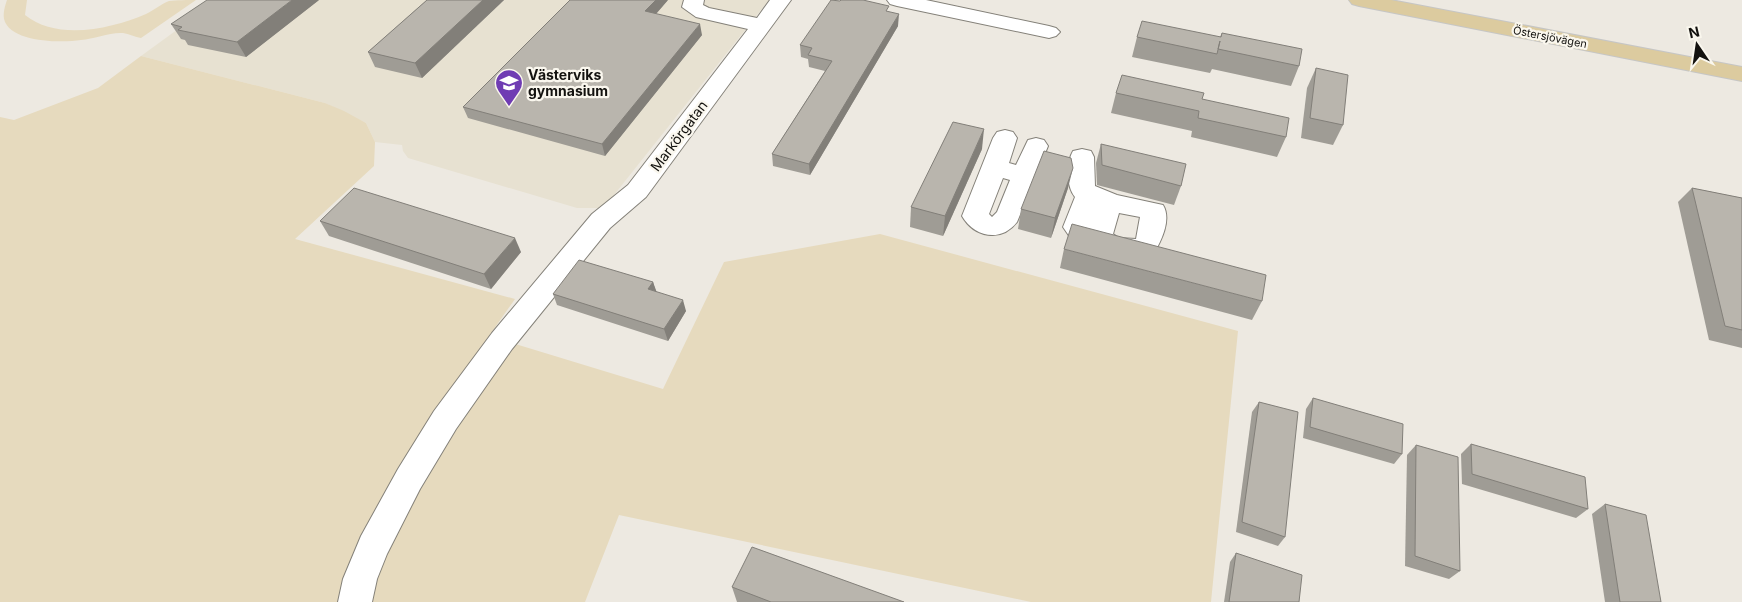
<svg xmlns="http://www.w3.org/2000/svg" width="1742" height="602" viewBox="0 0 1742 602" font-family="Inter,sans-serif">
  <rect width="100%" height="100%" fill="#ede9e1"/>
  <polygon fill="#e7e1d1" points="218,0 769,0 610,200 599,208 577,208 408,158 403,151 402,145 375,142 366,123 325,103 141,56"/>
  <g fill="#e6dabe">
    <path d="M7,0H27L25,15C57,41 111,29 146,14C154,10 161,4 169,1C176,0 188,0 196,0L141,38C135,37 129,34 123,33C110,32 94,39 81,40C62,43 10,43 4,19C3,12 5,6 7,0Z"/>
    <polygon points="141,56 325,103 344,111 366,123 375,142 374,166 295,239 515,299 489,336 663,389 724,262 880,234 1238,331 1211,602 1031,602 619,515 585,602 0,602 0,117 14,120 98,88"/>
  </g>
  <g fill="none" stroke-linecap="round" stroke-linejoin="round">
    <g stroke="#848179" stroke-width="2">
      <g id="minor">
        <polygon points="684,0 704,0 703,5 709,8 757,18 770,0 791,0 646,197 610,228 512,349 456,429 420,489 387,554 377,579 372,602 338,602 343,579 361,536 398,469 434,411 492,333 592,214 628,185 748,29 696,17 682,7"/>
        <polygon points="887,0 926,0 1049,26 1056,28 1060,32 1056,36 1049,38 897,6 890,4"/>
        <path d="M1005,130L1013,132L1017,138L1009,163L1016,165L1028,140L1036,138L1044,140L1048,146L1017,222C1001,243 974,237 962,216L993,138L997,132ZM1003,178L1010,180L997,212L992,217L989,214Z"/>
        <path d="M1082,149L1091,151L1094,157L1095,186L1117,195L1163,205C1172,220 1161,241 1153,255L1144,258L1119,257L1076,246L1063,227L1075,197C1066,186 1066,163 1073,151ZM1119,213L1140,217L1136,239L1119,238L1113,234Z"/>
      </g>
    </g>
    <g stroke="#c6c6c5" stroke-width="2">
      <polygon id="major" points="1349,0 1391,0 1742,67 1742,81 1359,6 1352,4"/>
    </g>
    <use href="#minor" fill="#fff" fill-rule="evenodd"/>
    <use href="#major" fill="#dccb9f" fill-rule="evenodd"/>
  </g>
  <g fill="#9f9c95">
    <polygon points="319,0 246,57 188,45 185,40 181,39 171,24"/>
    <polygon points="427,0 504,0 422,78 375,67 368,52"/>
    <polygon points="668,0 656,14 702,35 605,156 468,118 463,107"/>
    <polygon points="889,12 898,26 810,175 773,166 772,154 825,71 809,67 808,59 801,57 800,45"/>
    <polygon points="1222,33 1299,66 1291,86 1212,69 1210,73 1132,57 1137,37 1220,37"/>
    <polygon points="1316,68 1343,125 1333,145 1301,138 1307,88"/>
    <polygon points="1116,93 1202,99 1286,137 1277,157 1191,137 1192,131 1111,113"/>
    <polygon points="1101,144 1181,186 1174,205 1097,185 1096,163"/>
    <polygon points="982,149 943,236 910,227 911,207"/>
    <polygon points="1068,188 1051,238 1018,229 1021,209"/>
    <polygon points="1692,188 1742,198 1742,348 1709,340 1678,202"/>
    <polygon points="320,221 521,252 491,289 329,236"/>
    <polygon points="1064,249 1262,301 1252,320 1060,268"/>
    <polygon points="653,282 656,292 686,311 668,341 557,305 553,294"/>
    <polygon points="1313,398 1402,454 1394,464 1303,438 1306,409"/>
    <polygon points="1259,402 1285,537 1278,546 1236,532 1252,412"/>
    <polygon points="1471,444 1588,509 1576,518 1462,484 1461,454"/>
    <polygon points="1416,445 1460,571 1449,579 1405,566 1407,455"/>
    <polygon points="1605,504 1661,602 1605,602 1592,514"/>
    <polygon points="1236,553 1299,602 1224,602 1230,562"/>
    <polygon points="732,587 904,602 737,602"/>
  </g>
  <g fill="#827f79">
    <polygon points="292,0 319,0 246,57 237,42"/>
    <polygon points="483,0 504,0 422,78 415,63"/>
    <polygon points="656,0 668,0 648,23 645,11"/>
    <polygon points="899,14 898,26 810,175 809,164"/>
    <polygon points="700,24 702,35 605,156 602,144"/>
    <polygon points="984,129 982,149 943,236 945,216"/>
    <polygon points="1073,168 1068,188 1051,238 1055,218"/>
    <polygon points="515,238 521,252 491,289 484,274"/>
    <polygon points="653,282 657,293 648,289"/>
    <polygon points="683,300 686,311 668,341 664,329"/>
  </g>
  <g fill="#b9b5ad" stroke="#827f79">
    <polygon points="207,0 292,0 237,42 178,30 182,27 171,24"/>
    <polygon points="427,0 483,0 415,63 368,52"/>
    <polygon points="570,0 656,0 645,11 700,24 602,144 463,107"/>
    <polygon points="831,0 840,1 841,0 863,0 889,6 886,11 899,14 809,164 772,154 832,61 808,55 812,48 800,45"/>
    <polygon points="1142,21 1221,37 1222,33 1302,49 1299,66 1218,49 1220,41 1217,54 1137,37"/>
    <polygon points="1316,68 1348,75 1343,125 1310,118"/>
    <polygon points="1122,75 1204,93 1202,99 1289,118 1286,137 1198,118 1199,111 1116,93"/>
    <polygon points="953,122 984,129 945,216 911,207"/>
    <polygon points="1101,144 1186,164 1181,186 1102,165"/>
    <polygon points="1044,151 1071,158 1073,168 1055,218 1021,209"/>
    <polygon points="354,188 515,238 484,274 320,221"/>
    <polygon points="1692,188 1742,198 1742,330 1725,326"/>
    <polygon points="1072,224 1266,275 1262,301 1064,249"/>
    <polygon points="579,260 653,282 648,289 683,300 664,329 553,294"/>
    <polygon points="1313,398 1403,424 1402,454 1310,427"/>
    <polygon points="1259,402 1298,412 1285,537 1242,522"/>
    <polygon points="1471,444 1585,477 1588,509 1472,474"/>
    <polygon points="1416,445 1458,457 1460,571 1415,556"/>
    <polygon points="1605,504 1646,515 1661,602 1620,602"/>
    <polygon points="752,547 904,602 771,602 732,587"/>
    <polygon points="1236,553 1302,575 1299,602 1229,602"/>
  </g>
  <defs>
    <g id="school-pin" transform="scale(1.4375)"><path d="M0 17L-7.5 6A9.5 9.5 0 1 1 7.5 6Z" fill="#6f3cb3" stroke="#faf7ee"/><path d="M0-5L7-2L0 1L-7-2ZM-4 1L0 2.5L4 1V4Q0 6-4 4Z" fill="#fff"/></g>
  </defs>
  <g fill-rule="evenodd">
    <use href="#school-pin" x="509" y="83"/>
  </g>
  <g text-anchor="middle" stroke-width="4.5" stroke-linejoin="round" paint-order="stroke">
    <g font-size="11" fill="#13120f" stroke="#faf7ee">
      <text transform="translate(1550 37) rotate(11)" y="4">Östersjövägen</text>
    </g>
    <g font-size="14" font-weight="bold" fill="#13120f" stroke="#faf7ee" text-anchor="start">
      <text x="528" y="80">Västerviks<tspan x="528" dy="16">gymnasium</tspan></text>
    </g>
    <g font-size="14" fill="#13120f" stroke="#faf7ee">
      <text transform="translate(679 136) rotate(-53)" y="5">Markörgatan</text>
    </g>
  </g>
  <g transform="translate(1697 45) rotate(347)" stroke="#faf7ee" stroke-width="4" paint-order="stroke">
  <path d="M0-4L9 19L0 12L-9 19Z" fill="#13120f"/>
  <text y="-8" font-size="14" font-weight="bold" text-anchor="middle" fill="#13120f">N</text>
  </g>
</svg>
